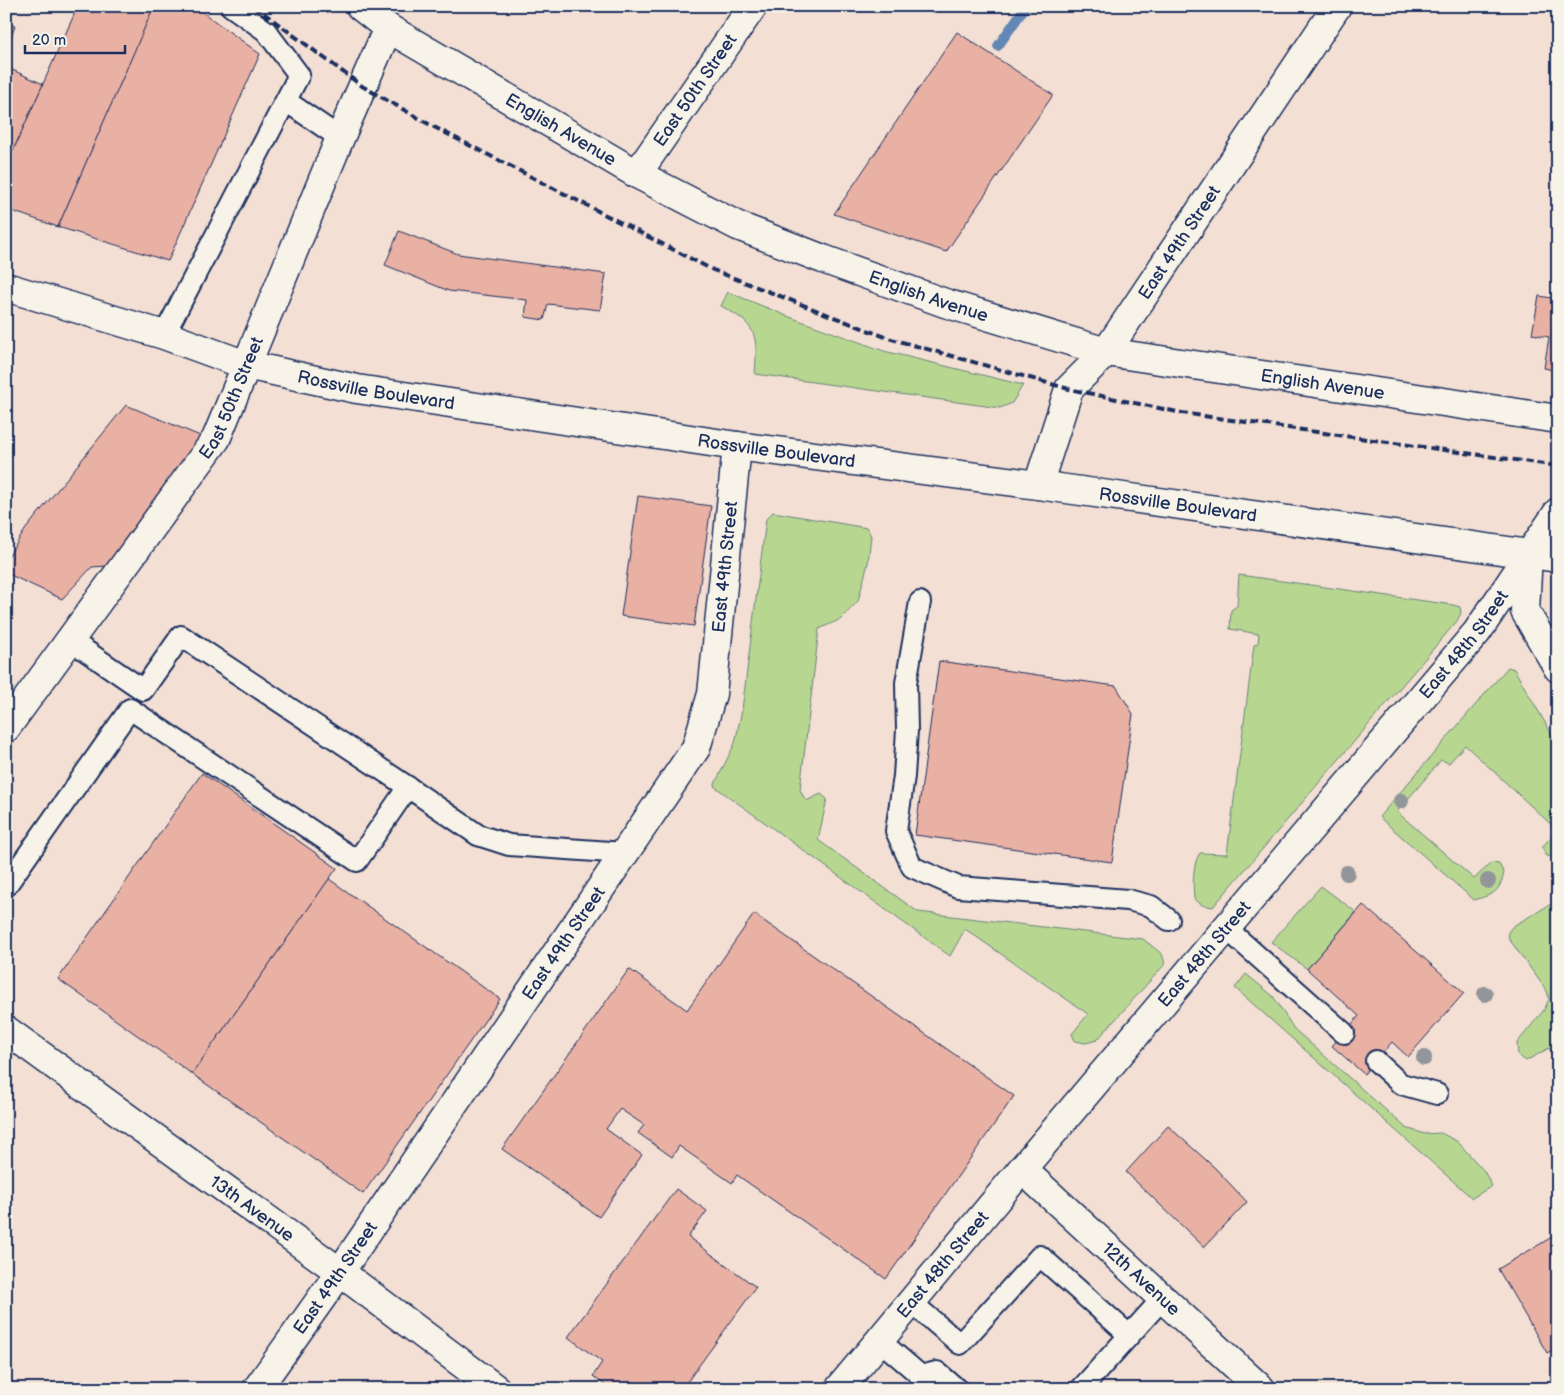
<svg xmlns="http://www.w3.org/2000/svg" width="1564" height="1395" viewBox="0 0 1564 1395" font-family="'Balsamiq Sans',sans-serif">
  <rect width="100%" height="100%" fill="#f3dfd4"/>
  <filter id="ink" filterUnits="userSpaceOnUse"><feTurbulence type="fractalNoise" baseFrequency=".02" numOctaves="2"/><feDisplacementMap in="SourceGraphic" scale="10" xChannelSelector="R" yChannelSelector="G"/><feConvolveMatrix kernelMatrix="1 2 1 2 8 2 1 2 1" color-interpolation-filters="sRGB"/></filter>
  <g filter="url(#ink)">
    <g fill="#b7d791" stroke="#698378">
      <path d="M728,292L787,316L884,351L1023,385L1012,403L1000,408L755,374C758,334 757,325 721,306Z"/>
      <polygon points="773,512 867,528 871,536 868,563 858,601 841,619 819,629 800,790 806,801 821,794 827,799 818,840 918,912 1143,939 1162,954 1165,964 1097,1040 1086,1043 1075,1041 1072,1034 1088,1014 965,929 950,956 714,786 735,743 742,710 766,519"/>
      <path d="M1239,575L1453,605L1460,607L1461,613L1457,621L1213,907L1202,905L1194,899C1193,886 1192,864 1200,853L1227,854L1254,645L1258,643L1259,634L1230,629L1231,610L1237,606Z"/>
      <path d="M1508,667L1514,669L1558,745V855L1554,858L1545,855L1543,846L1557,830L1465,745L1449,763L1441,760L1397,812L1474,879L1491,863L1499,864L1504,873C1499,894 1493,894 1474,900L1379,817Z"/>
      <polygon points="1321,886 1356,912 1307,969 1271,942"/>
      <polygon points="1558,900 1558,1061 1549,1048 1526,1061 1518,1055 1517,1043 1544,1010 1549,999 1547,991 1509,939 1508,932 1513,926"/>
      <polygon points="1246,974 1273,996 1294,1029 1406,1128 1425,1134 1441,1133 1458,1142 1484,1171 1492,1186 1472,1198 1235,988"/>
    </g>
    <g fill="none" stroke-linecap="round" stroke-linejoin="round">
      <polyline stroke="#6287b4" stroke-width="10" points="998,46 1026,6"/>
    </g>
    <g fill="#e9b0a4" stroke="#1b2f5e">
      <polygon points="78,6 154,7 58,227 6,209 6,166"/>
      <polygon points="154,6 194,6 260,54 168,261 58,227"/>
      <polygon points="6,24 15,26 6,52"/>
      <polygon points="957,32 1053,95 946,252 834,214"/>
      <polygon points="6,67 43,84 6,166"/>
      <polygon points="399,231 458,254 606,274 600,310 548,304 544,320 525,317 527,300 449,291 385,265"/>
      <polygon points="1539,296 1558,299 1558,371 1544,368 1549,337 1532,334"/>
      <polygon points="126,405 205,438 108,566 92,567 62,599 6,573 6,560 25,530"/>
      <polygon points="638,496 711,506 694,626 621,616"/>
      <polygon points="939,661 1116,686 1133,714 1112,862 915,835"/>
      <polygon points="202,773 337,868 192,1074 58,979"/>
      <polygon points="329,879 500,999 363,1194 192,1074"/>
      <polygon points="1363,905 1464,993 1408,1057 1392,1042 1364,1074 1332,1046 1359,1016 1307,969"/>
      <polygon points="754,914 1014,1096 886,1279 737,1175 732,1183 679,1146 672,1157 638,1133 644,1125 620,1109 606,1129 642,1155 599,1217 502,1149 629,969 687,1010"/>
      <polygon points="1168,1126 1215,1168 1247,1202 1204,1247 1126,1172"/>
      <polygon points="676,1189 707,1211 688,1237 756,1287 682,1389 642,1389 636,1384 632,1389 610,1389 593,1376 602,1362 568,1337"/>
      <polygon points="1552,1237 1558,1247 1558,1347 1547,1353 1498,1269"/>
    </g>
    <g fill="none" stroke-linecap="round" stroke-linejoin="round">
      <g stroke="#1b2f5e" stroke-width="24">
        <g id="lane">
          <polyline points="286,101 340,138"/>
          <polyline points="164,335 299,75 266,31 231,6"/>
          <polyline points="920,602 906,683 907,730 904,776 896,831 912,867 958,887 1128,900 1151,906 1169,920"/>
          <polyline points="408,787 478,835 509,845 625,853"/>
          <polyline points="6,886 130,709 357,861 408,787 181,636 143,690 70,640"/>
          <polyline points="1226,928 1344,1033"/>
          <polyline points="1376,1061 1401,1084 1437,1094"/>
          <polyline points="911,1302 960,1344 1040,1256 1129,1335"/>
          <polyline points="879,1340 921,1376 937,1372 957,1389"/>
          <polyline points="1081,1389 1163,1298"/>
        </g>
      </g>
      <g stroke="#1b2f5e" stroke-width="31">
        <g id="street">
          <path id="s1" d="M360,6L388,28L637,174L738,226L823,259L945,303L1106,352L1558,419"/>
          <path id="s2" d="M637,174L753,6"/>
          <path id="s3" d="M1038,485L1069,389L1106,352L1337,6"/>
          <path id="s4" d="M6,728L216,439L340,138L388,28"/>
          <path id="s5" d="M6,1030L340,1272L496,1389"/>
          <path id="s6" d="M1022,1169L1261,1389"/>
          <path id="s7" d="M257,1389L340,1272L696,748L712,694L737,446"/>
          <path id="s8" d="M839,1389L1022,1169L1477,632L1558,512"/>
        </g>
      </g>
      <g stroke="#1b2f5e" stroke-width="31">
        <polyline id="secondary" points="1528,554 1525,611 1558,668"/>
      </g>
      <g stroke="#1b2f5e" stroke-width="31">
        <g id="highway">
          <path id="s9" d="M6,287L164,335L246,365L357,389L737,446L1038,485L1558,558"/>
        </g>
      </g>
      <use href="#lane" stroke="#f7f3e8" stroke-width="20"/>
      <use href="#street" stroke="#f7f3e8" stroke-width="28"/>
      <use href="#secondary" stroke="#f7f3e8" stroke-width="28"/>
      <use href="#highway" stroke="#f7f3e8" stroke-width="28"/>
      <polyline stroke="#1b2f5e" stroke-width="4" stroke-dasharray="8 4" stroke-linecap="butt" points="254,6 362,86 434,127 713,270 888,338 1069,389 1182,413 1558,466"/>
    </g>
    <g fill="#92959a">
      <circle cx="1401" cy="801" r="8"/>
      <circle cx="1347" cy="873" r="8"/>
      <circle cx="1488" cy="881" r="8"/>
      <circle cx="1485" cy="994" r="8"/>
      <circle cx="1424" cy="1058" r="8"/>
    </g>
  </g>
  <g text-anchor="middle" stroke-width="4" stroke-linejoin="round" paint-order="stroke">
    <g font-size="18" fill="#1b2f5e" stroke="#f7f3e8">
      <text dy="6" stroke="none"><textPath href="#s2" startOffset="102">East 50th Street</textPath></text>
      <text dy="6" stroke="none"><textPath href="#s1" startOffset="236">English Avenue</textPath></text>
      <text dy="6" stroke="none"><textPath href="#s3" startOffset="285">East 49th Street</textPath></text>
      <text dy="6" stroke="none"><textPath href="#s1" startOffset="641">English Avenue</textPath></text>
      <text dy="6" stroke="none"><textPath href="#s1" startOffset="1046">English Avenue</textPath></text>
      <text dy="6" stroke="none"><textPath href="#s9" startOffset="385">Rossville Boulevard</textPath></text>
      <text dy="6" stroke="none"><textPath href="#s4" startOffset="401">East 50th Street</textPath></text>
      <text dy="6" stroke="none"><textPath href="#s9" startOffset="790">Rossville Boulevard</textPath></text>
      <text dy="6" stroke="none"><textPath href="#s9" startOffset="1195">Rossville Boulevard</textPath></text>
      <text dy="6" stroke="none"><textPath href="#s7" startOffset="961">East 49th Street</textPath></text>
      <text dy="6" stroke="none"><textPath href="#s8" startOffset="972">East 48th Street</textPath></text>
      <text dy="6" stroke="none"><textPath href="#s7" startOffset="541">East 49th Street</textPath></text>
      <text dy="6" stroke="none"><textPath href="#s8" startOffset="568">East 48th Street</textPath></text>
      <text dy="6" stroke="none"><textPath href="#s5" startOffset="304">13th Avenue</textPath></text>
      <text dy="6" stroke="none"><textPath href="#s8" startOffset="162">East 48th Street</textPath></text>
      <text dy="6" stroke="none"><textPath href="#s7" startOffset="136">East 49th Street</textPath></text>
      <text dy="6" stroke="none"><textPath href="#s6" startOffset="162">12th Avenue</textPath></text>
    </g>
  </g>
  <rect width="1564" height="1395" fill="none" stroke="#f7f3e8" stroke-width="25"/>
  <rect x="12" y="12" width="1539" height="1370" fill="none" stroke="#1b2f5e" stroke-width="2" filter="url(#ink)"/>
  <path d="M25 45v8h100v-8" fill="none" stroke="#1b2f5e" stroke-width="2.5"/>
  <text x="32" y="45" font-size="15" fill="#1b2f5e" stroke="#f7f3e8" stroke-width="4" paint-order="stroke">20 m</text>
</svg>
